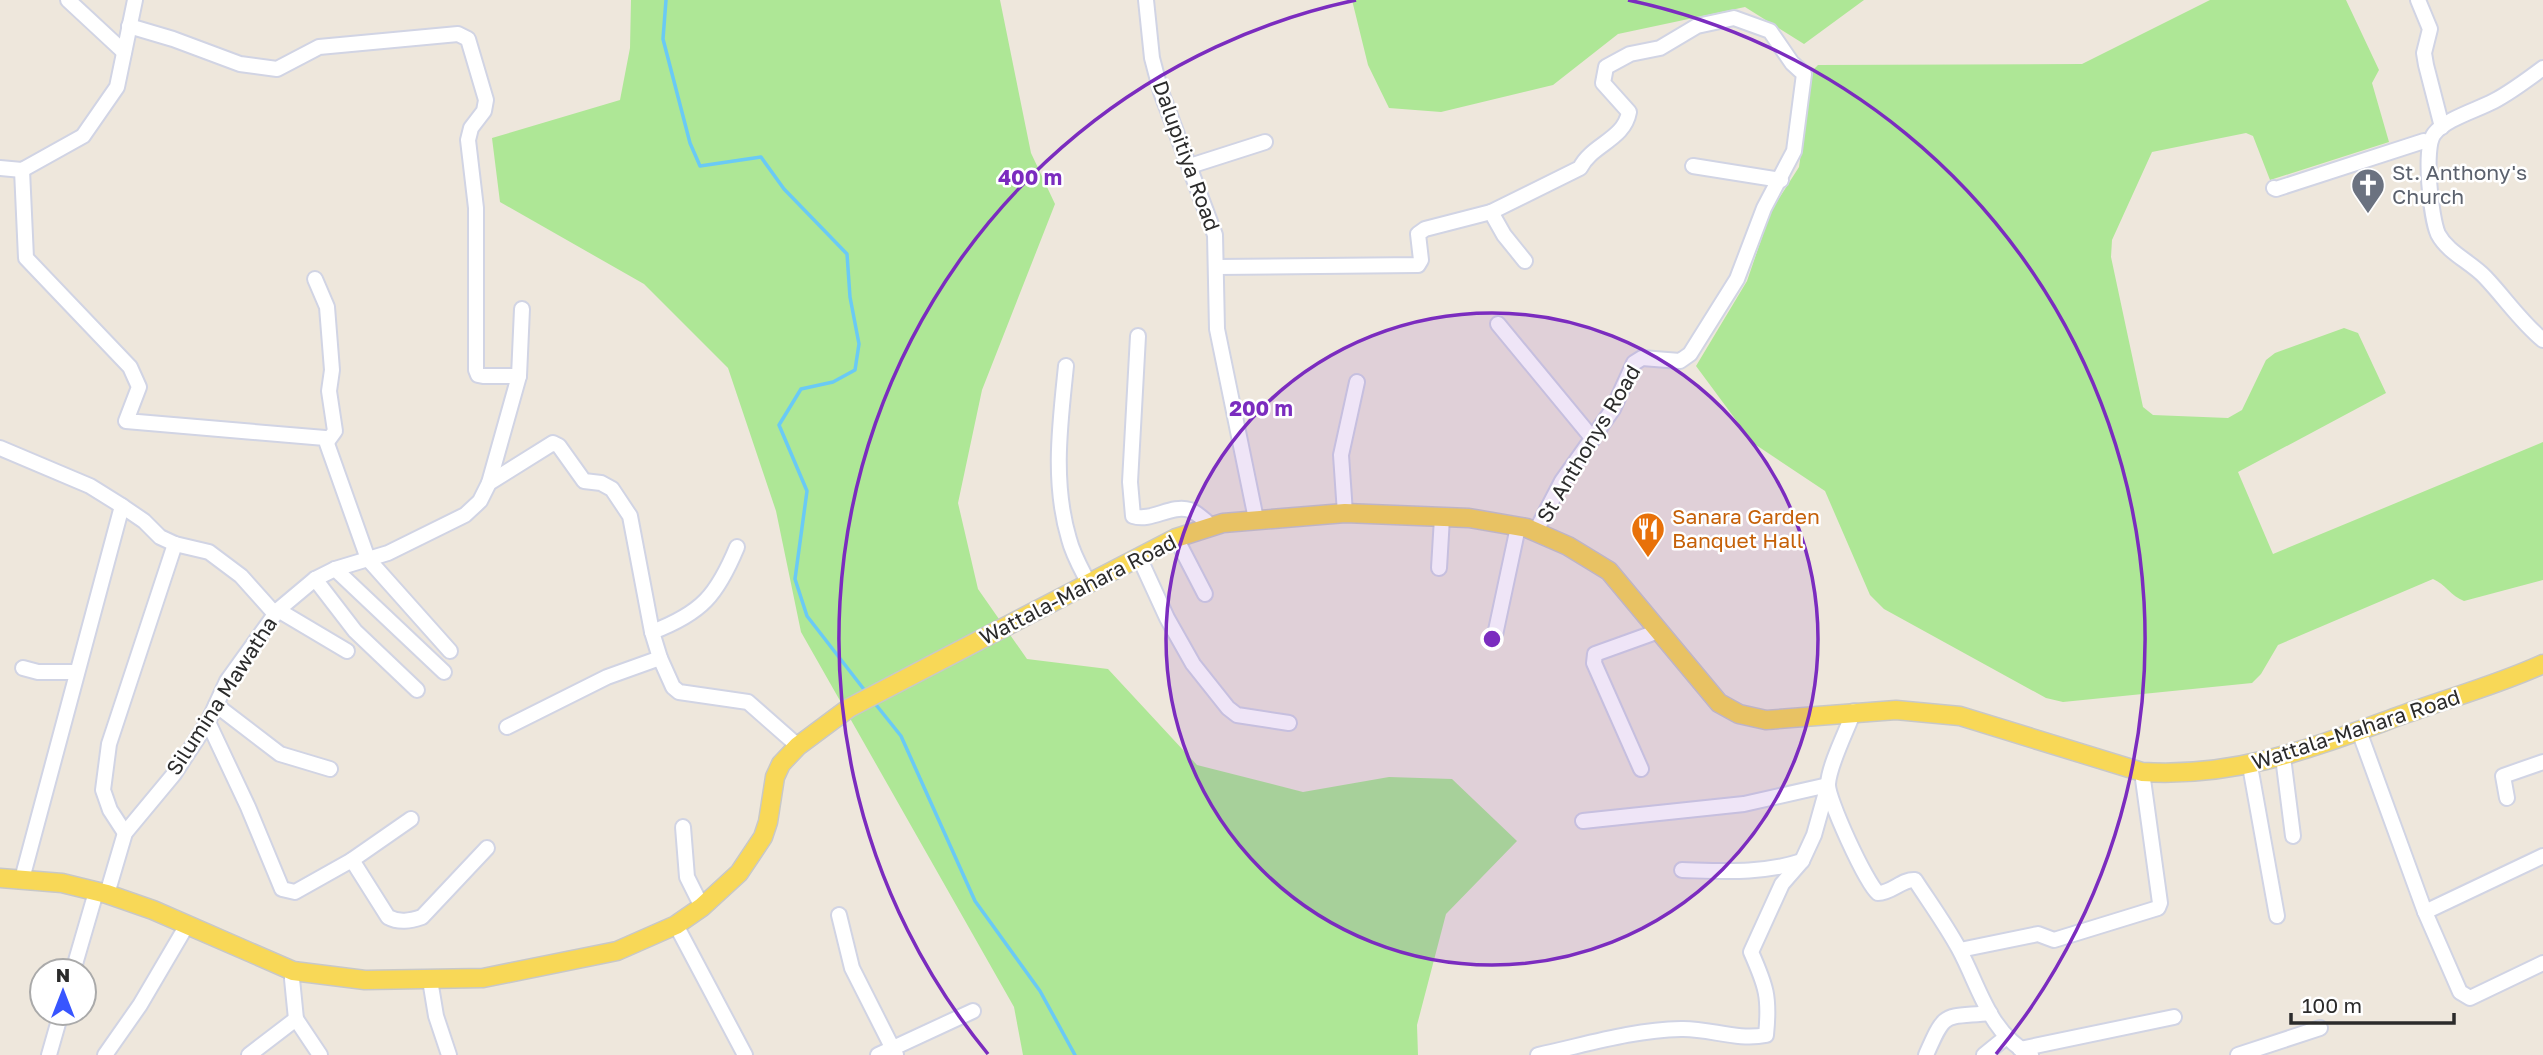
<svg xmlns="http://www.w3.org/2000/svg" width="2543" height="1055" viewBox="0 0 2543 1055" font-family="'Golos Text',sans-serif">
  <rect width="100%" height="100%" fill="#eee7dc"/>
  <g fill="#aee796">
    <polygon points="631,0 1000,0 1031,153 1055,204 982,390 958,503 978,589 1027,659 1108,669 1197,765 1303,792 1389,777 1452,779 1517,841 1446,914 1417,1025 1418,1055 1023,1055 1014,1007 801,632 776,511 728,368 644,284 500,202 492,138 620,100 630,48"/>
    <polygon points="1352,0 1864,0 1804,44 1745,7 1618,34 1553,85 1441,112 1389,108 1368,65"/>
    <path d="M2210,0H2346L2379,70L2372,83L2389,142L2270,180L2253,136L2246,133L2152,152L2112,240L2111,257L2143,407L2153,415L2228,418L2242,410L2266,360L2275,353L2344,328L2358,333L2386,393L2238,472L2273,554L2543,442V580L2464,601C2451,596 2445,584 2433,579L2278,645L2261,674L2252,683L2063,702L2046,698L1884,609L1870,595L1825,491L1753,443L1696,366L1747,281L1771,211L1799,167L1813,70L1818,65L2082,64Z"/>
  </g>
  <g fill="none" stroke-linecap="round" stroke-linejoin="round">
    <g stroke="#6acaf5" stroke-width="3.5">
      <polyline points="666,0 663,39 690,143 700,166 761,157 784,189 847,254 850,297 859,344 855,370 833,382 801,389 779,425 807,491 795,579 807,616 866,692"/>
      <polyline points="873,701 901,736 975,901 1040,991 1075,1055"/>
    </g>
    <g stroke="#d1d4e4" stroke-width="18">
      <g id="minor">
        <polyline points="68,0 124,52"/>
        <polyline points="1146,0 1152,58 1161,92 1215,235 1217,329 1256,519"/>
        <polyline points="2418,0 2430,29 2424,53 2426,65 2442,127"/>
        <polyline points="129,26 173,39 240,64 277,69 319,47 458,34 468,39 486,100 484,111 471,128 468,140 476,208 476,370 478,375 483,376 519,376"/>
        <path d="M2543,68C2527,80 2511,92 2494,101C2477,110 2445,119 2434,134C2423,148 2431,218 2438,234C2448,253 2471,262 2485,277C2505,298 2521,322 2543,340"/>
        <polyline points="1190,166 1265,142"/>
        <polyline points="1693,166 1781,180"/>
        <polyline points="0,168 22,170 83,136 117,87 135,0"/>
        <polyline points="22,170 26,258 130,367 139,387 126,421 325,438 368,559 450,651"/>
        <polyline points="2274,188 2276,189 2424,141 2429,142"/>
        <path d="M1525,261L1504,235L1491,212L1580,168C1592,144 1624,140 1629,112L1603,83L1606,67L1630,54L1660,48L1697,26L1734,18L1770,31L1792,63L1804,74L1794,151L1764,208L1737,279L1690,354L1680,361L1642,358L1634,363L1613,409L1562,481L1536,531"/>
        <polyline points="1217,267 1418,265 1421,260 1418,234 1425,229 1491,212"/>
        <polyline points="315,279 327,307 332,370 329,391 335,431 327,442"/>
        <polyline points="1498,324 1593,439"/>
        <path d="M1138,336L1130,482L1133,516C1152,522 1171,504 1190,510C1198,513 1206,522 1213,527"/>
        <path d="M1066,366C1060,424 1052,482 1069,539C1073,555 1082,570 1089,584"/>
        <polyline points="0,448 90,486 122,506"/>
        <polyline points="489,483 519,376 522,309"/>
        <polyline points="1345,513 1341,455 1357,382"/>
        <polyline points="1176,538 1205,594"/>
        <polyline points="1139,557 1167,618 1193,664 1228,708 1237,715 1289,723"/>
        <polyline points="1439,568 1442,518"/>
        <polyline points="335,569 444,672"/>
        <polyline points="315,579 355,631 417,690"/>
        <polyline points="278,610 347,651"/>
        <path d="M652,632C702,613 717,595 737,547"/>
        <polyline points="1495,635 1518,527"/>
        <polyline points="23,668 38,672 77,672"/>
        <polyline points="216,705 280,754 330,769"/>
        <path d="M1854,711C1847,730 1829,765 1828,784C1827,798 1866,883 1878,893C1892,893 1902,879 1915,880C1930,903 1946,925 1959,949C1980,988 1989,1033 2031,1055"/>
        <path d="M208,722L248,807L282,889L295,892L352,860L388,917C399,923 410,921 422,917L487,848"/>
        <polyline points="507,727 607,677 660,658"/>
        <polyline points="2359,731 2425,912 2460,992 2470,998 2543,963"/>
        <polyline points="2283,757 2293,836"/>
        <polyline points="2250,766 2277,916"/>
        <polyline points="1641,769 1594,663 1595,654 1659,631"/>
        <polyline points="2507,798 2503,776 2543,762"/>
        <polyline points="683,827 687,877 702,907"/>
        <polyline points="125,833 110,810 103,790 109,744 175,544"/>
        <polyline points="352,860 411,819"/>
        <path d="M1682,870C1722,871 1763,874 1802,861"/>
        <polyline points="22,879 122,506 144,521 160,537 175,544 209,552 241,576 275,614"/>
        <polyline points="107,894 125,833 174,774 208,722 227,681 278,610 315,579 335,569 388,553 465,515 480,501 489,483 553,443 559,446 584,481 601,483 612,489 630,516 652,632 660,658 673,687 679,692 748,702 798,746"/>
        <polyline points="2425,912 2543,856"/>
        <polyline points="839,915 852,968 896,1055"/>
        <polyline points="676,925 745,1055"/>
        <polyline points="1960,950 2038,934 2054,940 2158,908 2160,903 2142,772"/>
        <polyline points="73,971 96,892"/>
        <polyline points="293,971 292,979 296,1019 320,1055"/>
        <polyline points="430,980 436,1016 449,1055"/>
        <polyline points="2020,1049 2174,1017"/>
        <polyline points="49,1055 61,1013"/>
        <polyline points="105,1055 140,1005 187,925"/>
        <polyline points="249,1055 296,1019"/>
        <polyline points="878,1055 973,1011"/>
        <path d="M1538,1055C1585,1045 1632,1030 1681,1029C1709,1028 1737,1041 1766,1035C1770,997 1766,986 1751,952L1782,884L1802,861L1814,835L1828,785L1744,804L1583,821"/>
        <path d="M1926,1055C1946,1010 1942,1018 1990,1013"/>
        <polyline points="1984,1055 2005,1038"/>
        <polyline points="2238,1055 2320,1028"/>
      </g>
    </g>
    <g stroke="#c8c8c8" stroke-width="21">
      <path id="major" d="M0,878L62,883L107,894L153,910L293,971L365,980L483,978L617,951L676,925L702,907L739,873L763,837L768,822L775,777L781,764L798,746L849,708L1176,538L1223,523L1345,513L1469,518L1527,528L1568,546L1609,571L1719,703L1739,714L1766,720L1896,710L1960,716L2142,772C2238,778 2314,747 2402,715C2449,698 2497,685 2543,664"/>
    </g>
    <use href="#minor" stroke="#fff" stroke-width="14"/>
    <use href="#major" stroke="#f8d857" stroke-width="18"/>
  </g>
  <circle cx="1492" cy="639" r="326" fill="#7b2cbf" fill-opacity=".12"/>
  <g fill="none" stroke="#7b2cbf" stroke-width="3.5">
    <circle cx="1492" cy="639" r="326"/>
    <path d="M988 1054A653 653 0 0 1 1356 0M1628 0A653 653 0 0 1 1996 1054"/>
  </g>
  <defs>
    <g id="church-pin" transform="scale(1.75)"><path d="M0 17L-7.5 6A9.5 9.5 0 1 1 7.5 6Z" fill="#6b7280" stroke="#fff"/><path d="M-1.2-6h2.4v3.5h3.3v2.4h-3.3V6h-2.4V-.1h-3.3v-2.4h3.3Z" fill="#fff"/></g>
    <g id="restaurant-pin" transform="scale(1.75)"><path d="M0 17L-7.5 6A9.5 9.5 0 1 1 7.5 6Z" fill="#e8710a" stroke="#fff"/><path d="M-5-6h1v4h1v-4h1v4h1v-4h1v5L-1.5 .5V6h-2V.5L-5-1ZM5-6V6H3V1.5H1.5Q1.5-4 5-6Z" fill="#fff"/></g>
  </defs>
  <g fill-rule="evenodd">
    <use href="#church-pin" x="2368" y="185"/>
    <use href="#restaurant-pin" x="1648" y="529"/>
  </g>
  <g text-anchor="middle" stroke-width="5" stroke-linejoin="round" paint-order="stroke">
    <g font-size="21" fill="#2b2b2b" stroke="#fff">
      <text transform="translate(1186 156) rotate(70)" y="7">Dalupitiya Road</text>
      <text transform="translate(1589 444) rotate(-59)" y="7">St Anthonys Road</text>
      <text transform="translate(1078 590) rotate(-27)" y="7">Wattala-Mahara Road</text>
      <text transform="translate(222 696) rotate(-57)" y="7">Silumina Mawatha</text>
      <text transform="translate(2356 730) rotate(-18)" y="7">Wattala-Mahara Road</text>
    </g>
    <g font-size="21" fill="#5b616d" stroke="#fff" text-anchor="start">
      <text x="2392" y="180">St. Anthony's<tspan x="2392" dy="24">Church</tspan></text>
    </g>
    <g font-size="21" fill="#c56008" stroke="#fff" text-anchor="start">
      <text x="1672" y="524">Sanara Garden<tspan x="1672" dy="24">Banquet Hall</tspan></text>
    </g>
  </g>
  <circle cx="1492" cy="639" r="10" fill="#7b2cbf" stroke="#fff" stroke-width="3.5"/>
  <g font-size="21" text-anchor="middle" font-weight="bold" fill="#7b2cbf" stroke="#fff" stroke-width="5" stroke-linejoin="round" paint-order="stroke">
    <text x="1030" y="185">400 m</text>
    <text x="1261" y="416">200 m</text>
  </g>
  <g transform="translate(63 992)"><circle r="33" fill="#ffffff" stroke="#aaaaaa" stroke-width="2"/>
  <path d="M0-5L12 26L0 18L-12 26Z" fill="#3855ff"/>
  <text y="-10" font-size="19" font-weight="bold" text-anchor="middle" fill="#2b2b2b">N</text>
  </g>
  <path d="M2291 1013v10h163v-10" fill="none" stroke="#2b2b2b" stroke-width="3.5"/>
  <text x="2302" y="1013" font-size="21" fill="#2b2b2b" stroke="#ffffff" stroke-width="5" paint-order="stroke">100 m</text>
</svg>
